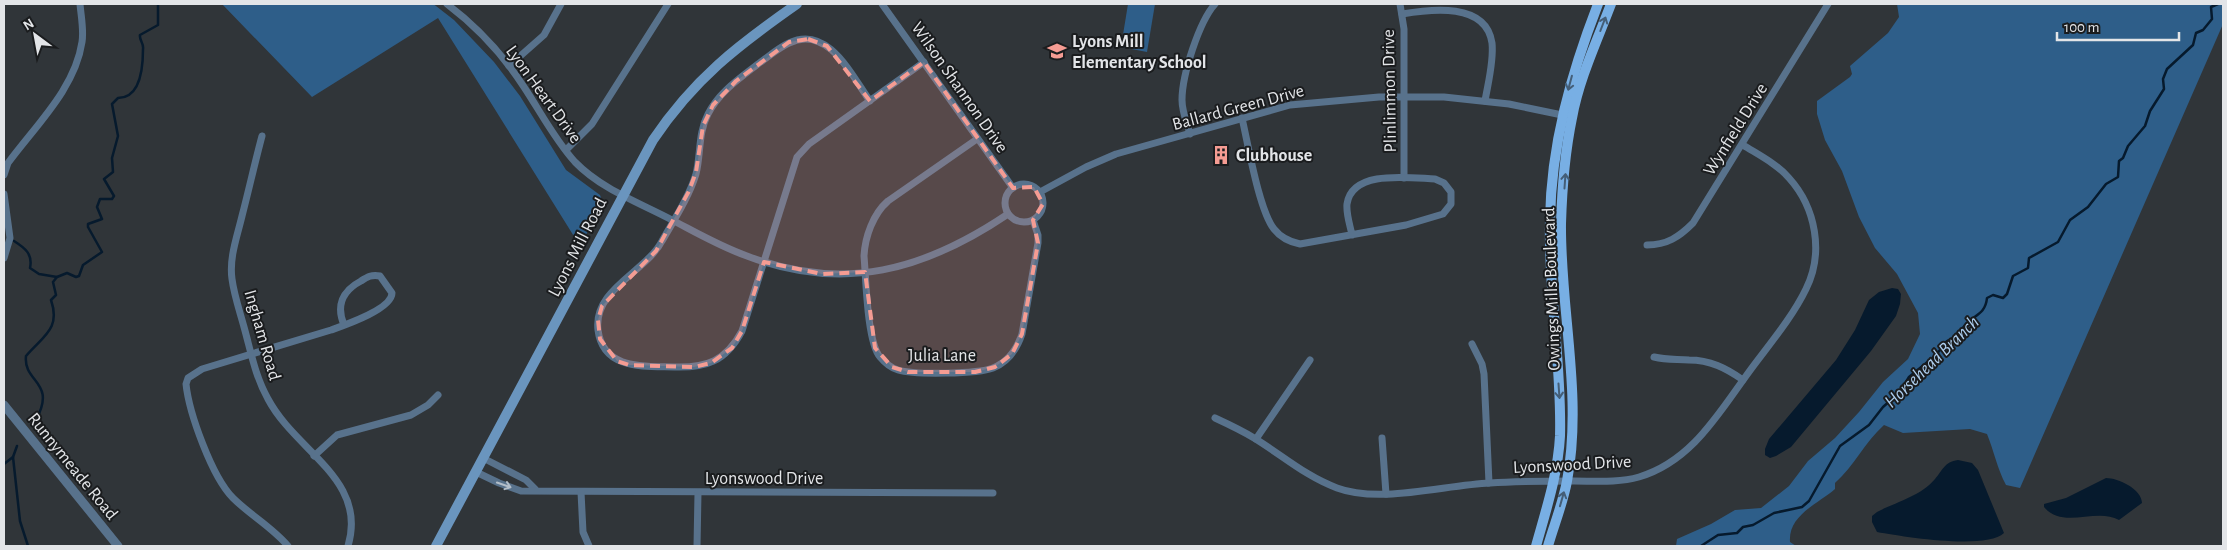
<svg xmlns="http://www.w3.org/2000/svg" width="2227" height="550" viewBox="0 0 2227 550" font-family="'Alegreya Sans',sans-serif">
  <rect width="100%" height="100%" fill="#303539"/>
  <g fill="#2e5e89">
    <polygon points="222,4 433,4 436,6 454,20 494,62 520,96 566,170 600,195 603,203 580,246 438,18 312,97"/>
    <polygon points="1128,4 1155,4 1147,52 1121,47"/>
    <path d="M1897,4H2223V24L2020,488L2006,485C1997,468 1994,451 1987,434L1970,429L1903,433L1884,425C1865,442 1854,466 1835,483V489C1818,504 1788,515 1790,542L1796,546H1676L1677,539L1711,524L1735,510L1761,508L1789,486L1808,461L1835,438L1859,412L1883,382L1908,359L1920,334L1918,313L1897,274L1875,248L1859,217L1842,171L1825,140L1817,114V101L1850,77L1852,74L1850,66L1888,33L1899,17Z"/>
  </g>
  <g fill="#061a2d">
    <polygon points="1892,288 1898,289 1901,294 1900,304 1896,316 1871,351 1791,447 1776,456 1770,458 1765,455 1765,449 1769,439 1836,360 1855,330 1869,300 1879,292"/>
    <path d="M1958,460L1972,463L1978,470L2004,533C1986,550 1905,537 1877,532L1872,522V516L1877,512C1896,502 1921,496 1935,479C1943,470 1944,462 1958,460Z"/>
    <path d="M2106,478C2118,478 2142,489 2142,503L2119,520C2096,507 2063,530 2044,507V504L2066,498Z"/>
  </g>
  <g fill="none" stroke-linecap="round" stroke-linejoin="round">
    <g stroke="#061a2d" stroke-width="2.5">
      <path d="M14,241C25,248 33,254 30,268L39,274L57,277"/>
      <path d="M36,420C57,381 23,383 26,356C43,336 61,329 51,300L56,295L53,282L57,277L67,273L76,277L79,276L83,265L102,252L88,227V224L102,219L97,207L100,199H112L114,196L104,179L113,172L112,158L118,136L112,104L118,98C141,98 143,67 143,49C144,43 139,40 140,35L158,25V4"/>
      <polyline points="13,457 20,521 28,546"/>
      <polyline points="4,464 13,457 17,446"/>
      <path d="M1701,546L1718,535L1737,533L1743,527L1753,525L1774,513L1802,507L1809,501L1840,446L1869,425L1883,407L1900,392L1909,377L1936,355L1947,341L1959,335C1967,314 1985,319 1987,298L1993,295L2003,298L2007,294L2013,276L2028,268L2029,258L2058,242L2070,220L2088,207L2106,184L2118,177L2119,161L2123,158L2128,146L2145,126L2150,111L2164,89L2163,79L2167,69L2193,45L2196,33L2203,30L2212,19L2211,7L2218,4"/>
    </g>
    <g stroke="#58728c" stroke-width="7">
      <path d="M447,4C476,26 504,56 524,87C540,111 555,140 575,162C601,189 640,203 672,220C697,233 721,247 747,256C844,293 925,270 1008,214"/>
      <polyline points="882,4 1013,188"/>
      <polyline points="1400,4 1404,29 1404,178"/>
      <path d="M1402,14C1431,9 1486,2 1492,43C1494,61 1488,83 1485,101"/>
      <polyline points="509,66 544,35 561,4"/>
      <path d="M870,101C852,76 828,24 789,43C778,48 768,57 758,64C739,79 719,92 708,114C698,133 701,154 696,174C689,197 674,220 662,241C646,272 593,289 598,330C603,370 644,366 674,367C707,368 726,361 742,331L797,157L809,144L924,62"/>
      <path d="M1242,118C1248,144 1259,210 1274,229C1281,238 1290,242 1300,244L1406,225L1443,214L1451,204V192L1444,183L1435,179C1410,178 1352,169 1347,204C1346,214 1350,225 1352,235"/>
      <path d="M1190,134C1187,123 1182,112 1182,100C1182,75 1199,22 1215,4"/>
      <path d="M262,136C255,162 249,189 242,216C237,237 229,258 232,279C234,295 240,312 244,327C251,352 255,376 268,399C296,452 368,479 348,546"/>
      <path d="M977,139L888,201C873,214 865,237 864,256C866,278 867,342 880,357C885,363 891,368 898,370C914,375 978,374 993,368C1008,362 1017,349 1022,334L1038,243V235L1033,220"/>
      <polyline points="566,150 592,124 668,4"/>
      <path d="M4,175L8,163C35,126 75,89 82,42C84,30 81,16 80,4"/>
      <circle cx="1024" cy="203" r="19"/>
      <polyline points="1040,192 1086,167 1116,154 1290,105 1379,97 1444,97 1509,104 1567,116"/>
      <polyline points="4,194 10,238 4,258"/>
      <path d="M1647,245C1667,245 1679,237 1693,223L1828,4"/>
      <polyline points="1472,344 1482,364 1484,374 1489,483"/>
      <path d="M1654,357C1666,360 1676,359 1689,360C1710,360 1726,368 1743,380"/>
      <path d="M1215,418C1228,424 1241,430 1254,438C1282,455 1305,476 1337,488C1380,504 1444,485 1490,483C1517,481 1546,481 1574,481C1595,481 1618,483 1639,477C1690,462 1717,416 1746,376C1766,348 1791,320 1806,289C1824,253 1816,208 1789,178C1777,164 1759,155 1743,145"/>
      <polyline points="1382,438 1386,494"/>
      <polyline points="1256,439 1310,360"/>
      <polyline points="314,456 337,435 411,415 428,405 438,395"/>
      <polyline points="483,458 526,480 535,489"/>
      <polyline points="476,472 499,483 521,491 993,493"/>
      <polyline points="581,492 583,532 589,546"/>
      <path d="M288,546C272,527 250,515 233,498C212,477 189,413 186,384L188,378L202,369L331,330C345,325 392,309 392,293L380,276C372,274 367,277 361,281C342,291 336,306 344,325"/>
      <polyline points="697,546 698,493"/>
    </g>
    <polyline stroke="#58728c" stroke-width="9" points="4,405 118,546"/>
    <path stroke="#6a95be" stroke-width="10" d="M436,546L653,140C694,79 737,46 797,4"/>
    <g stroke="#78afe4" stroke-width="10">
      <path d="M1536,546C1546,510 1558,474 1560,436C1562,364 1548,292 1550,220C1551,145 1571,74 1598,4"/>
      <path d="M1548,546C1554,525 1563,503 1567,481C1583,396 1560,309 1561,224C1562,189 1565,152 1572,118C1579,79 1597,41 1611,4"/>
    </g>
  </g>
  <defs><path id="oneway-shaft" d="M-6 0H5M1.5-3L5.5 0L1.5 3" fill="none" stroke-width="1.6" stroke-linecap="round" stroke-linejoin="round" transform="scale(1.25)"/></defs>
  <g stroke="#445e77">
    <use href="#oneway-shaft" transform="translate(1603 24) rotate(-69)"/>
    <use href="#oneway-shaft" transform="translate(1570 83) rotate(105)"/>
    <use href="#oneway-shaft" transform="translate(1565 181) rotate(-86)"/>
    <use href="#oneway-shaft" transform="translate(1559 391) rotate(86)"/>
    <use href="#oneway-shaft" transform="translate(1562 499) rotate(-74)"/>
  </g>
  <use stroke="#b2bdc8" href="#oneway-shaft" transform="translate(504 485) rotate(19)"/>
  <path fill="#f59c93" fill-opacity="0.2" stroke="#f59c93" stroke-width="4" stroke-dasharray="10 6" stroke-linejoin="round" d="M808,39L827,46L870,101L924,62L1013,188L1034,187L1043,204L1033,220L1038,243L1022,334L1012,354L995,367L975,372H908L892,367L875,348L865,272L822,274L764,262L742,331L732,348L711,363L694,367L629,365L617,361L600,339L598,320L602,306L656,251L689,191L696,172L703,126L713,105L736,81L789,42Z"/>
  <defs>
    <g id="school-bare" transform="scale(1.5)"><path d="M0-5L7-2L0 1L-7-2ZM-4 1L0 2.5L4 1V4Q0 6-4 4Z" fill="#f59c93" stroke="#1a1c1e" stroke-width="2.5" paint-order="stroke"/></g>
    <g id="building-bare" transform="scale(1.5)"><path d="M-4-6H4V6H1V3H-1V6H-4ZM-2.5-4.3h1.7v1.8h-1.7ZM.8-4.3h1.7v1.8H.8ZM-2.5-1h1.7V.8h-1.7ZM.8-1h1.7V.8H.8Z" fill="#f59c93" stroke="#1a1c1e" stroke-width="2.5" paint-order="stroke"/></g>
  </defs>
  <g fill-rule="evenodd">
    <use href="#school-bare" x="1057" y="51"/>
    <use href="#building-bare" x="1221" y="155"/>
  </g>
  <g text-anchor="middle" stroke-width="4" stroke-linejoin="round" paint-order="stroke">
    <g font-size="18" font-weight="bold" fill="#e3e5e8" stroke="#1a1c1e" text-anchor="start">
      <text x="1072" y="47">Lyons Mill<tspan x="1072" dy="21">Elementary School</tspan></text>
      <text x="1236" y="161">Clubhouse</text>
    </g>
    <g font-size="18" fill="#e3e5e8" stroke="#1a1c1e">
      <text transform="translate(960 87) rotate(55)" y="6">Wilson Shannon Drive</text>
      <text transform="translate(1389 91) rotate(-91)" y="6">Plinlimmon Drive</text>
      <text transform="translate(544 94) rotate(54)" y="6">Lyon Heart Drive</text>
      <text transform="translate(1238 107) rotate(-15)" y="6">Ballard Green Drive</text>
      <text transform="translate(1735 129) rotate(-58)" y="6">Wynfield Drive</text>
      <text transform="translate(577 247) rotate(-63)" y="6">Lyons Mill Road</text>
      <text transform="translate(1551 289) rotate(-92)" y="6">Owings Mills Boulevard</text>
      <text transform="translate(263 335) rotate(74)" y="6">Ingham Road</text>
      <text x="942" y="361">Julia Lane</text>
      <text transform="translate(1572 464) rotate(-3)" y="6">Lyonswood Drive</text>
      <text transform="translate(73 466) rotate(51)" y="6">Runnymeade Road</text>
      <text x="764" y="484">Lyonswood Drive</text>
    </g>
    <g font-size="19" font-style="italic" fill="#adceee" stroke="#1a1c1e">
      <text transform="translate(1931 361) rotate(-44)" y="7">Horsehead Branch</text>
    </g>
  </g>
  <rect width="2227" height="550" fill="none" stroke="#e3e5e8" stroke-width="10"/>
  <g transform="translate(35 35) rotate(328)" stroke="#1a1c1e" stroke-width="4" paint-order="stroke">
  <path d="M0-4L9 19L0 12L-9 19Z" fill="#e3e5e8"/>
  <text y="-8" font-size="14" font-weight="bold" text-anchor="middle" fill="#e3e5e8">N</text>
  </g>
  <path d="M2057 32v8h122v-8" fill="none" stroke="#e3e5e8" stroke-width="2.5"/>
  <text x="2064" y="32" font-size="15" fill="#e3e5e8" stroke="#1a1c1e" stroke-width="4" paint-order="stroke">100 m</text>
</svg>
